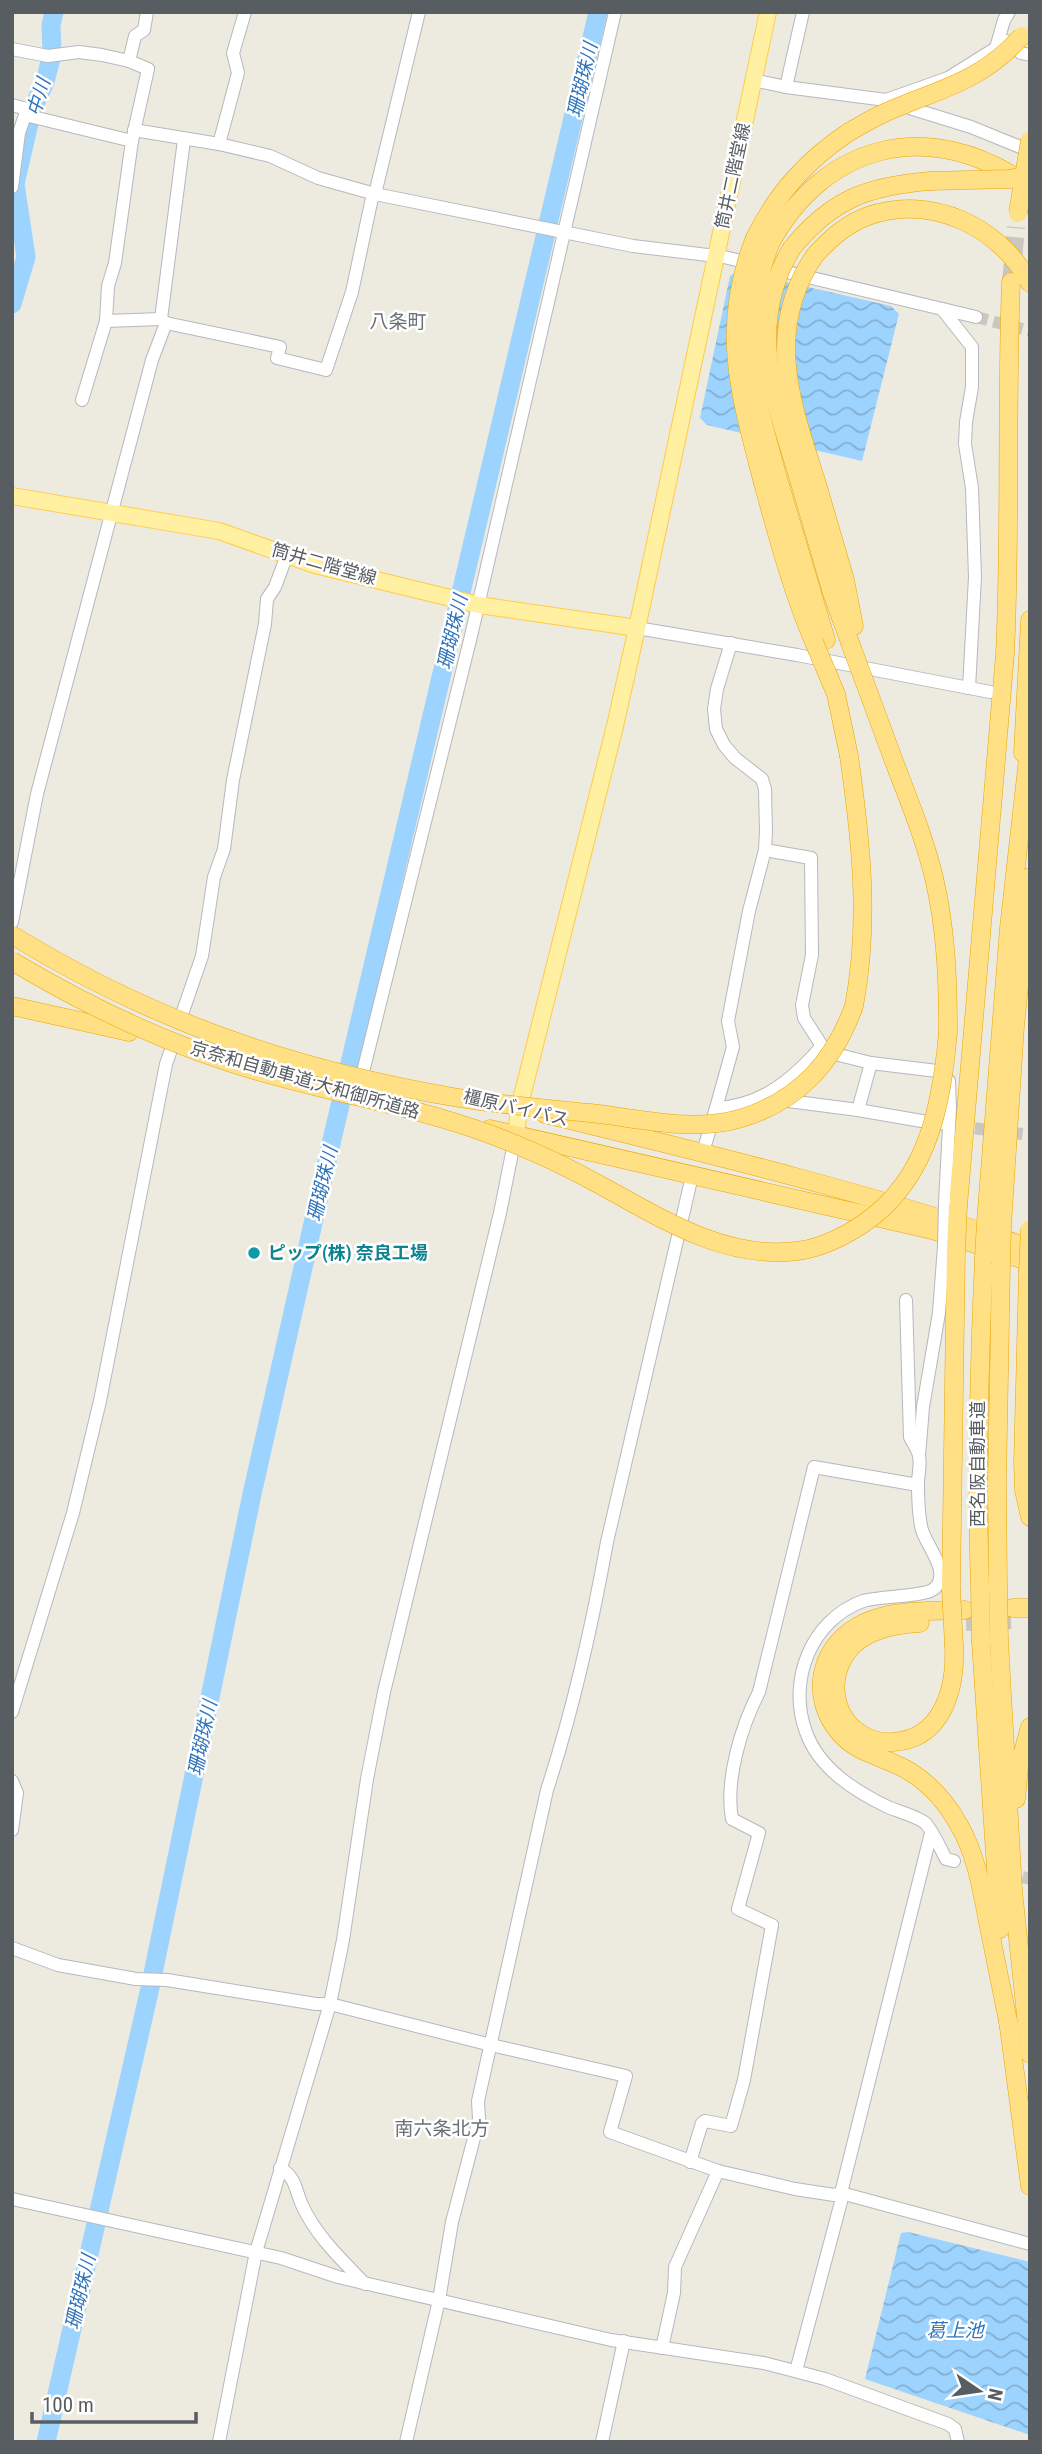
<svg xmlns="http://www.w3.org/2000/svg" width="1042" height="2454" viewBox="0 0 1042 2454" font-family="'Roboto Condensed','Noto Sans JP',sans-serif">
  <defs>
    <pattern id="water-waves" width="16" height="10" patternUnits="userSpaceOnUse" patternTransform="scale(1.75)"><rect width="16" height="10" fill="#9dd4ff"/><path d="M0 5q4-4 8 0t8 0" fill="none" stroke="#83afd2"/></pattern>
  </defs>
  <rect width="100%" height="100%" fill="#edeadf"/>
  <g fill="url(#water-waves)">
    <polygon points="738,271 891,306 899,314 862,461 707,425 700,418 730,276"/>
    <polygon points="908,2232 1030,2262 1030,2435 865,2379 901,2233"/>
  </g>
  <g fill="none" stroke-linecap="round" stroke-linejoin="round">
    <g stroke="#9dd4ff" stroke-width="19">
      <polyline points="12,304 26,257 15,184 32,110 45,82 52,54 51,25 54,12"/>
      <polyline points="46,2442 150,1988 252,1494 330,1148 598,12"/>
    </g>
    <g stroke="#c8c7c0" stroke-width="12" stroke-dasharray="12 6" stroke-linecap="butt">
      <polyline points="976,317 1030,331"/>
      <polyline points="957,1126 1030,1135"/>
      <polyline points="1005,1873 1030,1879"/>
    </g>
    <g stroke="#c8c7c0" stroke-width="18" stroke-dasharray="18 9" stroke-linecap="butt">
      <polyline points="1011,282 1016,227"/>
      <polyline points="966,1622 1013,1620"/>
    </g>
    <g stroke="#b5b8be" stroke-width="14">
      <g id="minor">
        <polyline points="1006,41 1021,53 1030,55"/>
        <polyline points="12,49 48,56 79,52 102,55 129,61 148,69 132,141 115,263 108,286 106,321 82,400"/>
        <polyline points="129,61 135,36 144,30 147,12"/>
        <polyline points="753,80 786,87 886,100 948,78 996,48 1004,20 1009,12"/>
        <polyline points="786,87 803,12"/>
        <polyline points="12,105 27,109 19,133 12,187"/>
        <polyline points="900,105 971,127 1030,151"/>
        <polyline points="25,115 132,141"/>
        <polyline points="134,130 219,144 270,156 318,178 375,194 633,246 724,257 976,317"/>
        <polyline points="219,144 238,73 233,53 245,12"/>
        <polyline points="375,194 419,12"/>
        <polyline points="942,309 972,347 972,387 966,422 965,444 972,488 975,577 969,688"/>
        <polyline points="106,321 161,319"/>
        <polyline points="166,323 280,347 277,358 326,370 352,292 373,193"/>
        <polyline points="637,628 797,655 990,692"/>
        <polyline points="765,850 811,858 812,955 802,1005 804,1018 822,1046"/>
        <polyline points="12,922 37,794 152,360 166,323 161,319 184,140"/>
        <polyline points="179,1023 202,956 214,877 224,849 233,780 265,624 267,599 275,587 287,555"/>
        <polyline points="363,1072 471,636 615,12"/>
        <polyline points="781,1100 858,1110 871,1063"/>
        <polyline points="716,1108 733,1047 728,1021 749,911 765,850 766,831 765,789 762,779 735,758 724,745 716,729 714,709 717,689 731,643"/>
        <polyline points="858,1110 939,1124"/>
        <path d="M703,1152L716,1108C762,1106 793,1079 822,1046L839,1055L871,1063L937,1071L949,1081L950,1108L945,1203"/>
        <path d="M906,1300L910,1437C913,1443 918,1450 919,1456C921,1464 918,1475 918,1483C918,1498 918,1515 922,1530C927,1547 951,1572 935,1588C927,1597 879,1596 863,1601C811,1620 787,1681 806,1732C819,1769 856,1792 890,1808C901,1812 915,1816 924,1822C931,1827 941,1850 946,1859L954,1861"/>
        <polyline points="919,1456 923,1407 939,1313 944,1246"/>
        <polyline points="12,1712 73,1513 100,1401 166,1064 172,1047"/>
        <polyline points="12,1781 17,1793 12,1830"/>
        <polyline points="12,1948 58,1965 136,1979 167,1980 316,2004 330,2004 491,2045 626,2076 610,2132 718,2171 795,2189 834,2195 841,2193 1030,2244"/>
        <path d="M690,2162L702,2123L705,2121L731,2126L744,2080L772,1925L738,1909L759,1833L732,1819C725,1780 741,1727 759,1692L814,1467L918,1485"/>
        <path d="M280,2168C296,2177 295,2189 302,2205C316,2236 342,2260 365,2284"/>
        <polyline points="12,2199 281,2258 338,2277 611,2340 764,2363 825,2379 948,2424 955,2429 958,2442"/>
        <polyline points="662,2348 674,2293 675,2267 718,2171"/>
        <polyline points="796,2371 842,2198 841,2193 931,1833"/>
        <polyline points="219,2442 256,2252 330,2004 343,1940 367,1779 384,1692 500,1213 515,1138"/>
        <path d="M406,2442L439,2300L452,2222L479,2119L478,2101L547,1790C573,1710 592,1626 607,1542L692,1176"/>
        <polyline points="602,2442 624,2341"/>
      </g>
    </g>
    <g stroke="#ffcc46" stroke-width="18">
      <g id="major">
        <polyline points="12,496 219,531 315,565 479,605 637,628"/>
        <polyline points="516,1135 519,1108 615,726 637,628 768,12"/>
      </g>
    </g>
    <g stroke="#eca400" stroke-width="19">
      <g id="highway">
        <path d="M755,238C777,193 807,160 849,132"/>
        <path d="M771,242C826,143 928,118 1023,182"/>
        <path d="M792,248C832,199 868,186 930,181"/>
        <path d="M815,255C830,239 846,224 868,216C931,194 999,226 1030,283"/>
        <polyline points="779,482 826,640"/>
        <path d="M763,483C778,537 792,591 814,642"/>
        <polyline points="800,483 832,593 852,648"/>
        <polyline points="817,484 845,580 854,626"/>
        <polyline points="1023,753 1030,620"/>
        <path d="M849,756C861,840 870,922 854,1006"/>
        <path d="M892,756C907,796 924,836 934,878C946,928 948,980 948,1032"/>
        <polyline points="12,1006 129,1032"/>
        <path d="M545,1114C709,1154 871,1193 1030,1248"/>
        <polyline points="490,1129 932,1230 1030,1262"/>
        <path d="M958,1206L1005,654C1011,530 1006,406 1011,282"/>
        <polyline points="986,1222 1009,928 1030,741"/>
        <polyline points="1002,1226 1015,1026 1030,877"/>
        <polyline points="1028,1272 1023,1463 1024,1490 1030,1517"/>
        <polyline points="998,1586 997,1484 1001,1264"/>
        <path d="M980,1587C976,1477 979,1368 984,1258"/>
        <polyline points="951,1589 956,1250"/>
        <polyline points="1012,1608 1030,1608"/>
        <path d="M965,1610C918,1612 858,1606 830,1654C811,1688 826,1731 860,1749C876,1757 894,1762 909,1771C930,1784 947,1803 959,1825C977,1856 982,1892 989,1927C996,1961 1003,1996 1010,2031"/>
        <path d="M920,1623C901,1624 881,1627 864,1637C832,1655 825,1703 853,1728C864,1738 878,1743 893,1742C943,1739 956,1688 954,1646"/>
        <polyline points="999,1641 1013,1890 1030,2054"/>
        <polyline points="981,1642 1000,1929"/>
        <polyline points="1016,1799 1019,1767 1030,1727"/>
        <polyline points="1008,2020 1030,2186"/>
      </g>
    </g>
    <use href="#minor" stroke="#fff" stroke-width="12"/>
    <use href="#major" stroke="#fff0a2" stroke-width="16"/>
    <use href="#highway" stroke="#ffe084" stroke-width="18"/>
    <g stroke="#b5b8be" stroke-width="14" stroke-linecap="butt">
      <polyline id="minor-bridge" points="944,1246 945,1203"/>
    </g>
    <g stroke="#eca400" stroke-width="19" stroke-linecap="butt">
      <g id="highway-bridge">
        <path d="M849,132C860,126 871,119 882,114C937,89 979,84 1022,36"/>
        <polyline points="930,181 1009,179 1030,176"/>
        <polyline points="1018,213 1030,140"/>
        <path d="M755,238C719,328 740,394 763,483"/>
        <path d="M771,242C734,335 754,391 779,482"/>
        <path d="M792,248C744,327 776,402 800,483"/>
        <path d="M815,255C763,331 792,405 817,484"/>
        <polyline points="814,642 836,694 849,756"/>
        <polyline points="852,648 892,756"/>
        <path d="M12,935C152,1021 292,1069 453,1097C498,1105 544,1108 590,1113C639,1118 693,1133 742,1118C800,1100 834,1061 854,1006"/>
        <path d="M12,961C82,1003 156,1039 234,1064C319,1091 408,1104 492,1135C529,1149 566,1166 600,1185C661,1218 724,1260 797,1251C815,1249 834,1241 850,1232C926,1189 941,1112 948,1032"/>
        <polyline points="956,1250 958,1206"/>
        <polyline points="984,1258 986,1222"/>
        <polyline points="1001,1264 1002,1226"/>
        <polyline points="1028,1272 1030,1229"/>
        <polyline points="998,1586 999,1641"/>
        <polyline points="980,1587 981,1642"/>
        <polyline points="951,1589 954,1646"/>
      </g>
    </g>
    <use href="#minor-bridge" stroke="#fff" stroke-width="12"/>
    <use href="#highway-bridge" stroke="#ffe084" stroke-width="18"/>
  </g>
  <circle fill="#0f9aa8" stroke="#fff" stroke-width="2.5" cx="254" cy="1253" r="7"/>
  <g text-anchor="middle" stroke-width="5" stroke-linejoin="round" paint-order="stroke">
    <g font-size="18" fill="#585d62" stroke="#fff">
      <text transform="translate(733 176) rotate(-78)" y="6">筒井二階堂線</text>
      <text transform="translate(324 564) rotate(16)" y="6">筒井二階堂線</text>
      <text transform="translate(305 1080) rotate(16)" y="6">京奈和自動車道;大和御所道路</text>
      <text transform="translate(516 1108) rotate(13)" y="6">橿原バイパス</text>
      <text transform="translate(978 1464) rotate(-90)" y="6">西名阪自動車道</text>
    </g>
    <g font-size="18" font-weight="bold" fill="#0d838f" stroke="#fff" text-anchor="start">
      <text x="268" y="1259">ピップ(株) 奈良工場</text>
    </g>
    <g font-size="19" font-style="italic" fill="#3074bc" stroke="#fff">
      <text transform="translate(582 80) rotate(-77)" y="7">珊瑚珠川</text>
      <text transform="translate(38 97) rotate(-73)" y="7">中川</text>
      <text transform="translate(452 632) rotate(-77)" y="7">珊瑚珠川</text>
      <text transform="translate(322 1184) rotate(-77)" y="7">珊瑚珠川</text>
      <text transform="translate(202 1738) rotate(-78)" y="7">珊瑚珠川</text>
      <text transform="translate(80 2292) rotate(-77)" y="7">珊瑚珠川</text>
      <text x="955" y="2337">葛上池</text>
    </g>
    <g font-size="19" fill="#696f74" stroke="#fff">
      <text x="398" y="328">八条町</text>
      <text x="442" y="2135">南六条北方</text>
    </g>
  </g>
  <rect width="1042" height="2454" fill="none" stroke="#585d62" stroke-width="28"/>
  <g transform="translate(979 2391) rotate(103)" stroke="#ffffff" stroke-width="5" paint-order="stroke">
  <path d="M0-5L12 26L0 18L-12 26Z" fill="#585d62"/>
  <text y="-10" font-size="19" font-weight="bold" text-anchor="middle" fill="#585d62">N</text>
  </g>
  <path d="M32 2412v10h164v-10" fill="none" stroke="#585d62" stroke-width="3.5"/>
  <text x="42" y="2412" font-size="21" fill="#585d62" stroke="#ffffff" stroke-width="5" paint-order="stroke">100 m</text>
</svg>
